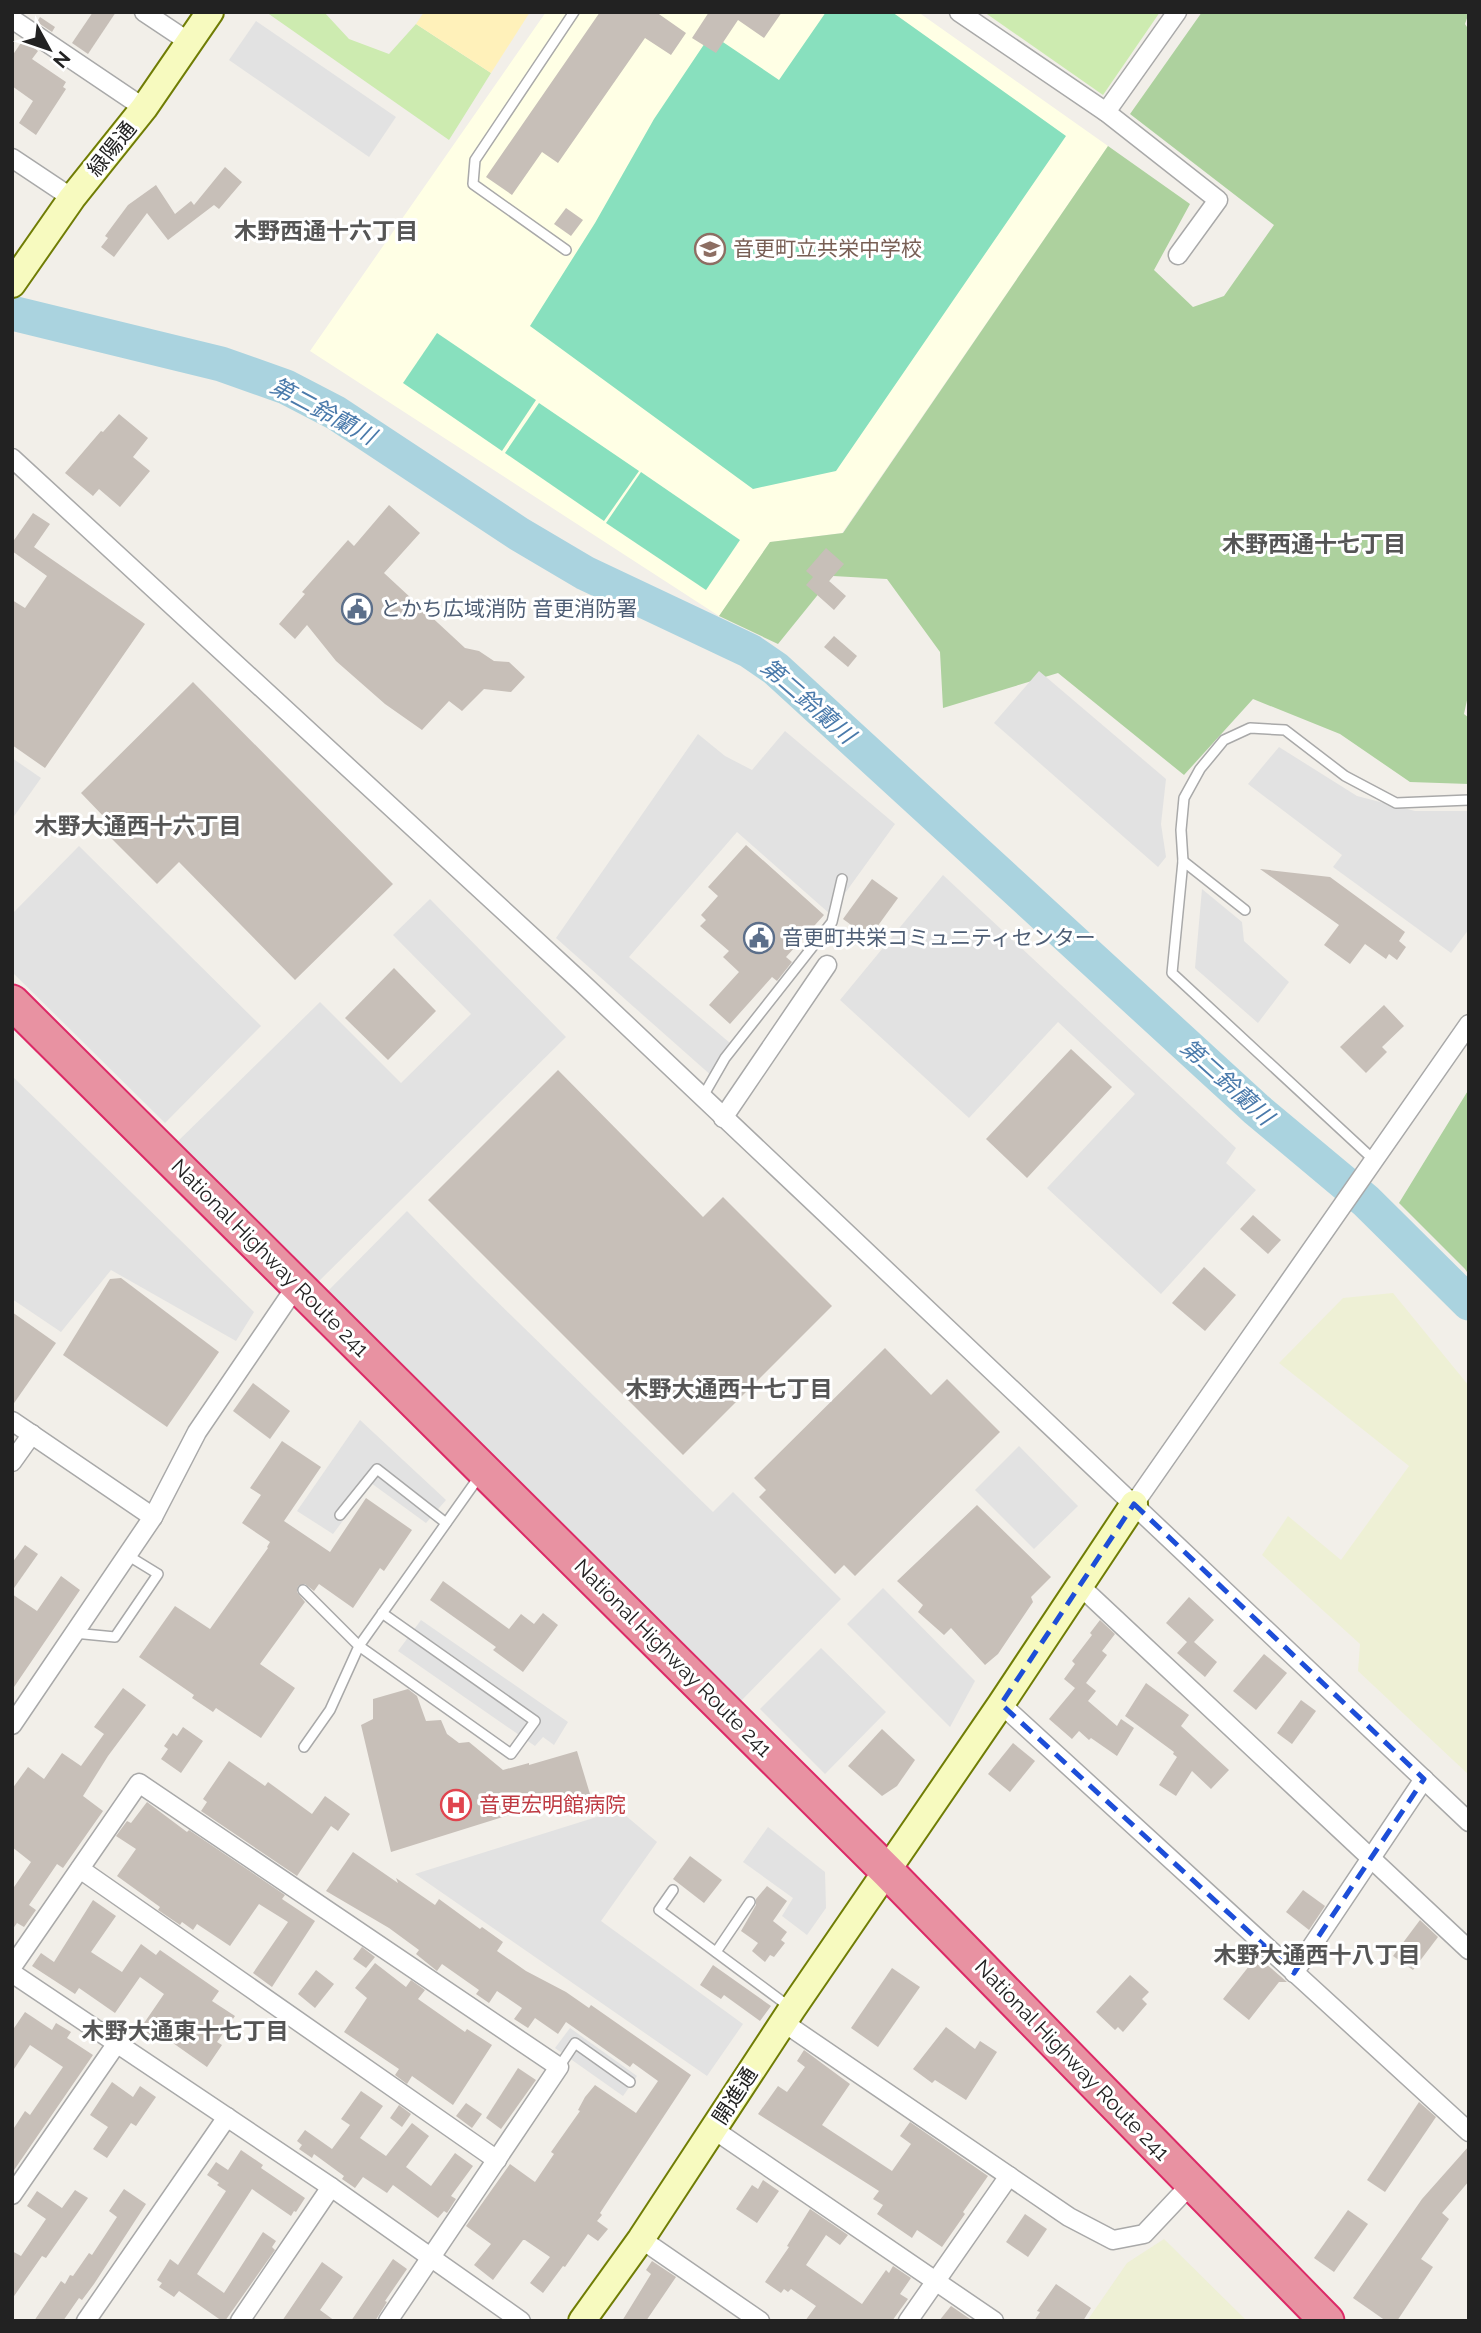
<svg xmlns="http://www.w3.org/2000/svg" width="1481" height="2333" viewBox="0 0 1481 2333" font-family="Raleway,'Noto Sans JP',sans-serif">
  <rect width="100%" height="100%" fill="#f2efe9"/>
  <polygon fill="#ffffe5" points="546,12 918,12 1108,146 842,533 770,542 719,616 310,351"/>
  <g fill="#eef0d5">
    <polygon points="1393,1293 1469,1386 1469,1775 1358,1671 1360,1644 1262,1555 1288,1516 1341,1560 1409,1466 1279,1363 1343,1298"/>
    <polygon points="1164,2239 1247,2321 1087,2321 1127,2263"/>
  </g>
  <g fill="#cdebb0">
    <polygon points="266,12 324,12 349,39 389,54 416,24 491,73 449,140"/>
    <polygon points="984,12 1160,12 1103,95"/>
  </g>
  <g fill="#add19e">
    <polygon points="1202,12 1469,12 1465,24 1469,30 1469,691 1464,714 1469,718 1469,784 1410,782 1340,734 1253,699 1184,775 1058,673 943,708 940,652 887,579 833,576 778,644 719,616 770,542 843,533 1108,146 1190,204 1154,270 1193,307 1224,296 1274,225 1130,114"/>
    <polygon points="1469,1089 1469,1275 1465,1269 1399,1203"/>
  </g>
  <polygon fill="#fff1ba" points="424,12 530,12 491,73 416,24"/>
  <g fill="#88e0be">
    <polygon points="826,12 892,12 1066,136 836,471 753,489 530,326 595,223 654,119 711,34 779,80"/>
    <polygon points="437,333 536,400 502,451 403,383"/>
    <polygon points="539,403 639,471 604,521 505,453"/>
    <polygon points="641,472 740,540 706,590 606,523"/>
  </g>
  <g fill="#e2e2e2">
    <polygon points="256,21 396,117 369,157 229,60"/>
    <polygon points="1039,671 1166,779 1161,824 1166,857 1158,867 994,723"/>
    <polygon points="785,731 895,824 830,914 737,832 629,957 737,1049 713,1077 556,938 698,734 725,756 752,770"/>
    <polygon points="1279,747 1357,796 1415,811 1469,811 1469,929 1451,953 1333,867 1342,855 1248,784"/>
    <polygon points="12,758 41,778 12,819"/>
    <polygon points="79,846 261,1026 165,1123 12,972 12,914"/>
    <polygon points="943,875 1236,1148 1226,1163 1256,1190 1161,1294 1047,1188 1135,1094 1058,1022 969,1118 840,1000"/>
    <polygon points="1202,889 1242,922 1244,941 1289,982 1258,1023 1195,968"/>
    <polygon points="430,899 566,1037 314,1286 175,1144 320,1002 401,1083 471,1014 393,935"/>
    <polygon points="12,1076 254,1312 236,1341 111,1270 61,1332 12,1299"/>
    <polygon points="407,1211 476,1281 713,1512 733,1492 841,1599 739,1703 324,1295"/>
    <polygon points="360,1420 446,1500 426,1523 371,1483 333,1534 297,1511"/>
    <polygon points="1019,1446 1078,1506 1034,1549 975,1490"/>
    <polygon points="883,1588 975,1681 950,1727 847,1624"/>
    <polygon points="421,1620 568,1722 554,1745 543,1737 535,1746 398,1651"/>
    <polygon points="821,1648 886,1712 825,1774 760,1709"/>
    <polygon points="619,1810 657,1842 601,1921 743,2024 707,2076 415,1874"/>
    <polygon points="768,1827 825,1872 826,1908 807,1935 782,1916 793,1898 743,1862"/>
    <polygon points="570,2028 637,2076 623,2096 555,2048"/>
  </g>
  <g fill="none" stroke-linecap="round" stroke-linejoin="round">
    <polyline stroke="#aad3df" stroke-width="35" points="12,313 221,364 286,387 336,413 519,534 585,573 750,651 776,669 1256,1109 1366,1201 1469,1303"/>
  </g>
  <g fill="#c7bfb8">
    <polygon points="93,12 116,12 88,54 72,43"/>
    <polygon points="600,12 656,12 686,33 671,55 645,38 558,163 542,152 512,195 486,177"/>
    <polygon points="709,12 782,12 764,38 738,20 716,53 692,38"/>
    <polygon points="40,17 55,27 52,32 37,22"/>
    <polygon points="23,40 38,51 32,59 66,82 63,87 66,89 36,135 19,123 33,101 12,86 12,56"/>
    <polygon points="225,167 242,182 219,209 214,205 168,240 147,213 114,257 101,247 108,238 105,236 128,205 156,185 175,214 191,201 194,205"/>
    <polygon points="566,208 583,220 571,236 554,224"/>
    <polygon points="119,414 148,438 133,457 150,471 120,507 99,489 93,496 65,473 101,431 103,432"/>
    <polygon points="389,505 420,533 384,573 465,648 479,651 494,661 509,662 525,677 511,692 484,689 462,711 449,701 422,730 385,704 336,661 307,625 295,639 279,624 305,594 302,592 348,540 354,546"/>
    <polygon points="33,513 50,524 34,547 145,624 45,768 12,745 12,600 25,608 47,576 12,551 12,543"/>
    <polygon points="826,548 844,564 829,581 846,596 834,610 806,585 813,577 806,571"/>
    <polygon points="834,636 857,656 848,667 824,647"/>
    <polygon points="193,682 393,884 295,980 179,862 157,884 99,826 106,819 81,793"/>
    <polygon points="746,845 824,915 786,957 792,962 777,981 772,977 730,1024 709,1005 739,972 723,957 729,951 700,926 706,920 701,915 718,896 708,887"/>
    <polygon points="1260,869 1330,877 1405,932 1399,941 1406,947 1397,960 1389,954 1386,959 1365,944 1350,964 1324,945 1339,925"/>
    <polygon points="872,879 898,898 869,938 843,919"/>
    <polygon points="394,968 436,1011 388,1060 345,1018"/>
    <polygon points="1384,1005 1404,1026 1382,1047 1387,1052 1366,1073 1340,1047"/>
    <polygon points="1071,1049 1112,1087 1027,1178 986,1139"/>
    <polygon points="558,1070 703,1217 723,1197 832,1306 683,1455 428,1200"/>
    <polygon points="1253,1215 1281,1240 1268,1254 1240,1229"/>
    <polygon points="1204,1267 1236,1295 1205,1331 1172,1303"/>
    <polygon points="121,1278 219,1352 167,1427 63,1355 110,1279"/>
    <polygon points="12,1312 56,1343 12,1406"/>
    <polygon points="885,1348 931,1395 947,1379 1000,1432 855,1576 844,1565 835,1574 759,1497 766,1490 754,1478"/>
    <polygon points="253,1383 290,1411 270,1439 233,1411"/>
    <polygon points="282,1441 321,1467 284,1521 330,1552 366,1498 412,1530 384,1571 380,1568 353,1608 319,1584 314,1591 305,1584 298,1586 297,1592 305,1602 260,1664 295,1688 261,1738 216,1708 213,1712 192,1698 194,1695 139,1657 175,1606 210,1629 268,1548 267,1547 270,1542 242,1523 261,1495 250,1488"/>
    <polygon points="977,1505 1051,1577 1031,1597 1033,1602 998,1654 985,1665 951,1628 944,1635 918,1612 923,1605 897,1581"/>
    <polygon points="25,1545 38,1554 12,1591 12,1563"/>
    <polygon points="61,1576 80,1590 12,1690 12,1594 37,1611"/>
    <polygon points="443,1581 509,1629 521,1614 534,1624 543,1613 558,1625 523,1672 493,1650 496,1647 430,1600"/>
    <polygon points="1189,1597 1214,1620 1194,1642 1217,1662 1205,1677 1177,1653 1187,1642 1166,1623"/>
    <polygon points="1100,1620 1115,1634 1102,1651 1107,1655 1086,1683 1096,1691 1088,1701 1117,1726 1121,1719 1134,1728 1117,1756 1091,1738 1089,1740 1079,1731 1072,1739 1049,1719 1075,1688 1064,1679 1075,1664 1072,1661 1092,1635 1090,1633"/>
    <polygon points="1264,1654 1287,1673 1256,1710 1233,1691"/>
    <polygon points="1146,1683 1189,1715 1181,1726 1229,1770 1211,1789 1192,1771 1176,1796 1159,1785 1177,1757 1173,1754 1174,1752 1125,1716"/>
    <polygon points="123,1688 146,1705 108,1756 83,1796 103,1811 63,1868 57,1864 29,1905 36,1910 24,1927 17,1923 12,1930 12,1890 31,1862 12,1847 12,1789 28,1767 44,1779 62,1753 81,1766 104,1734 94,1727"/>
    <polygon points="408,1689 417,1696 426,1721 441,1720 447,1734 459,1743 469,1742 503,1770 529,1763 529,1765 577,1751 590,1794 549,1806 548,1803 391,1852 361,1725 373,1719 373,1699"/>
    <polygon points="1301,1700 1316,1711 1292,1744 1277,1733"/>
    <polygon points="183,1727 203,1741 181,1773 161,1759 168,1749 164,1746 173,1733 177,1736"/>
    <polygon points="882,1729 915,1760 897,1786 882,1796 848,1766"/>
    <polygon points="1013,1743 1035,1761 1010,1792 988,1774"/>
    <polygon points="229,1761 265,1786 268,1782 312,1814 325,1796 350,1814 338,1831 331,1826 297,1876 201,1811 207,1802 203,1799"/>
    <polygon points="147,1802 187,1832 189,1830 285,1895 282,1899 315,1921 272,1987 253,1973 288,1922 259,1904 230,1946 197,1924 193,1930 182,1922 180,1925 158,1910 160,1907 117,1876 136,1849 116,1836 127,1821 131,1823"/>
    <polygon points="353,1852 398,1883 396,1878 435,1905 439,1899 480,1929 482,1927 503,1942 497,1951 526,1971 566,1992 589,2008 591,2005 691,2075 600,2213 602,2215 597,2221 608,2229 598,2241 588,2234 565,2267 563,2266 543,2293 530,2283 550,2257 525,2240 523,2240 493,2280 474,2265 491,2244 466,2226 510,2164 535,2182 554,2154 551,2152 580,2111 578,2110 585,2097 595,2085 636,2113 658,2081 633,2063 630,2067 566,2022 558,2034 535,2018 528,2028 514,2019 522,2008 497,1991 489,2003 476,1994 479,1990 442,1964 437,1971 416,1954 419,1950 389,1928 326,1891"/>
    <polygon points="690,1856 722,1880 704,1903 673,1879"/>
    <polygon points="767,1886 787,1901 773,1921 787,1932 781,1940 785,1943 774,1957 770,1955 765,1962 752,1951 758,1943 741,1931 756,1905 756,1899"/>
    <polygon points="1303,1890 1325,1906 1309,1930 1286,1912"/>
    <polygon points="93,1900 116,1916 91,1952 122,1972 141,1944 156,1955 160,1950 219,1991 212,2001 235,2016 217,2042 222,2045 207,2067 163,2036 159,2042 140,2029 164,1994 140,1977 115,2013 79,1988 75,1994 32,1966 41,1953 54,1962"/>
    <polygon points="1420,1920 1438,1937 1413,1970 1393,1956"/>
    <polygon points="362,1947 375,1957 366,1968 353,1959"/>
    <polygon points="1257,1956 1287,1982 1279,1982 1249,2020 1223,1999"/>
    <polygon points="375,1963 406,1987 411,1980 425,1990 418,1999 465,2032 467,2029 492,2045 453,2105 412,2076 407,2084 395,2075 399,2069 344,2032 367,1998 355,1988"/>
    <polygon points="713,1965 771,2006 760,2021 724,1995 721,1999 700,1985"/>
    <polygon points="892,1968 920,1987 878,2047 851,2028"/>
    <polygon points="316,1970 334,1984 315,2008 298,1994"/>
    <polygon points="1130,1975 1149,1992 1142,1999 1147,2004 1123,2032 1118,2027 1115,2030 1096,2012"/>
    <polygon points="25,2012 52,2030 56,2023 71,2032 67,2038 93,2055 12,2173 12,2131 25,2111 30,2115 63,2067 30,2045 12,2072 12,2031"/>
    <polygon points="946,2027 975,2049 980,2041 997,2052 966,2100 935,2080 932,2083 913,2069"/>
    <polygon points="804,2050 850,2084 822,2125 892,2171 911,2144 900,2136 910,2122 988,2176 963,2212 965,2214 942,2247 917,2230 912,2238 877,2214 883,2205 873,2199 879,2191 758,2114 778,2086 787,2092 805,2067 797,2061"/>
    <polygon points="518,2068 536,2080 501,2129 486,2118"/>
    <polygon points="112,2082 133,2097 140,2086 156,2097 136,2126 131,2123 107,2158 93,2149 108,2127 90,2115"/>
    <polygon points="361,2091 383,2106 360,2138 386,2156 412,2123 429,2136 406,2167 431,2186 455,2153 473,2166 451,2196 456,2199 447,2213 444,2211 438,2218 393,2185 387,2193 363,2177 355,2188 342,2179 344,2176 314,2154 312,2158 299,2149 302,2145 297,2141 305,2130 332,2149 350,2125 341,2119"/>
    <polygon points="1419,2102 1436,2117 1385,2192 1367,2180"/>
    <polygon points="466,2103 482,2114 472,2128 456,2116"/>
    <polygon points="399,2105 411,2114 402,2127 390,2118"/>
    <polygon points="1469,2146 1469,2181 1442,2213 1449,2219 1421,2259 1433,2267 1397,2321 1386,2321 1353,2298 1422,2199"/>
    <polygon points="241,2150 263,2165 261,2168 305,2198 296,2212 294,2211 291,2216 252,2189 197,2274 224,2293 263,2232 276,2241 272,2247 275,2250 225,2321 222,2321 179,2291 174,2297 159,2287 162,2283 157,2280 170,2259 178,2265 226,2191 217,2185 219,2183 207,2175 216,2162 228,2170"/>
    <polygon points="763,2180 779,2191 757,2223 736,2209 752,2185 758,2189"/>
    <polygon points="124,2189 146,2204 94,2284 82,2300 79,2298 63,2321 34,2321 61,2281 65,2284 70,2275 73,2276 89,2253 92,2255 117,2217 109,2211"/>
    <polygon points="75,2190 88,2198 46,2258 42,2256 12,2299 12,2251 21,2256 46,2219 27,2206 37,2191 62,2208"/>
    <polygon points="810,2209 848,2235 840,2245 826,2235 806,2265 862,2304 886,2270 889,2273 893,2266 911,2278 900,2294 908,2299 892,2321 805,2321 816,2306 791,2289 788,2292 784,2289 781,2293 765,2282 789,2247 787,2246"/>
    <polygon points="1348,2210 1368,2224 1334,2272 1314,2258"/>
    <polygon points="1025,2214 1047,2229 1028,2257 1006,2242"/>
    <polygon points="393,2259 407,2269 385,2301 387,2302 377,2318 375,2321 351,2321"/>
    <polygon points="652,2261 676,2277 646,2321 622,2321 651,2274 646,2270"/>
    <polygon points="322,2262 343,2277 320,2310 335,2321 282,2321"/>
    <polygon points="1056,2284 1091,2308 1083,2321 1034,2321 1040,2312 1037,2311"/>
    <polygon points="951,2306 973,2321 939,2321"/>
  </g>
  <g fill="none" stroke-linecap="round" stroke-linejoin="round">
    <g stroke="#a9a9a9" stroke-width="12">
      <g id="lane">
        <polyline points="566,250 473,184 475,160 574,12"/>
        <polyline points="1183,861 1181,830 1184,798 1200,769 1224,740 1250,728 1285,730 1345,776 1396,803 1469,800"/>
        <polyline points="1245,910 1183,861 1172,973 1374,1160"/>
        <polyline points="702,1098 725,1058 832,922 842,879"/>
        <polyline points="340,1515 377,1469 446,1523"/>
        <polyline points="303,1590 359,1646 330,1710 304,1747"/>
        <polyline points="382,1613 535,1721 511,1754 359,1646 481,1474"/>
        <polyline points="74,1633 115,1637 158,1574 127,1555"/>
        <polyline points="673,1890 659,1910 791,2008"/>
        <polyline points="716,1952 750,1902"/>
        <polyline points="559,2067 575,2043 630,2082"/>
      </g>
    </g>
    <g stroke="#a9a9a9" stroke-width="21">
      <g id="street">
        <polyline points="144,12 189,42"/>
        <polyline points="959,12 1106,112 1218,200 1178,255"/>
        <polyline points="12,19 144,108"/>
        <polyline points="1106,112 1177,12"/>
        <polyline points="12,158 72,198"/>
        <polyline points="12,458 580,981 1469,1822"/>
        <polyline points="723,1118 827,965"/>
        <polyline points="12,1421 153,1517"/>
        <polyline points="12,1462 32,1434"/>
        <polyline points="1134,1504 1469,1024"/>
        <polyline points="1079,1585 1469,1950"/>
        <polyline points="1001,1704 1469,2132"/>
        <polyline points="12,1725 153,1517 197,1432 297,1285"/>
        <polyline points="80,1869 497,2160"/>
        <polyline points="12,1967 139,1783 559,2067 388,2321"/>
        <polyline points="12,1973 331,2187 521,2321"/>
        <polyline points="1294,1973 1424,1779"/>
        <polyline points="783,2022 1069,2217 1113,2240 1144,2234 1192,2183"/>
        <polyline points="713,2129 994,2321"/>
        <polyline points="12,2195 117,2043"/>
        <polyline points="641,2239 760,2321"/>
        <polyline points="86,2321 227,2117"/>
        <polyline points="240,2321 331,2187"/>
        <polyline points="908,2321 1009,2176"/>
      </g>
    </g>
    <g stroke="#707d05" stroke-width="30">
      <g id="secondary">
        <polyline points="12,284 72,198 144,108 210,12"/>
        <polyline points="582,2321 641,2239 792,2009 1001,1704 1134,1504"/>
      </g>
    </g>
    <g stroke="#dc2a67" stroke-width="37">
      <polyline id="highway" points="12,1002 887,1871 1327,2321"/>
    </g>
    <use href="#lane" stroke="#fff" stroke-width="9"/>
    <use href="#street" stroke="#fff" stroke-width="18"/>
    <use href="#secondary" stroke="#f7fabf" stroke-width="26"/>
    <use href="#highway" stroke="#e892a2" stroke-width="33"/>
  </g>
  <path fill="none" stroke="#1d4ed8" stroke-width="5" stroke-dasharray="14 9" stroke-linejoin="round" d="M1134,1504L1424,1779L1294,1973L1001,1704Z"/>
  <defs>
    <g id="school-ring" transform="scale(1.575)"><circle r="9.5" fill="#fff" stroke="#8d6e63" stroke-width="1.5"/><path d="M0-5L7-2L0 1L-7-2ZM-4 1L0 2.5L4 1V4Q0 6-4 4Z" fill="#8d6e63"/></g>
    <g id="civic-ring" transform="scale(1.575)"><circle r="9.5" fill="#fff" stroke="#5c6f8a" stroke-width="1.5"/><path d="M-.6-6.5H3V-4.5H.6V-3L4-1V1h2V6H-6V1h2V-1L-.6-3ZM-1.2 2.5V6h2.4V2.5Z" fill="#5c6f8a"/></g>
    <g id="hospital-ring" transform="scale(1.575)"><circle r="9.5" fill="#fff" stroke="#e0444e" stroke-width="1.5"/><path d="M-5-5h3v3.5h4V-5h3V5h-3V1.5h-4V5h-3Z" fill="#e0444e"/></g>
  </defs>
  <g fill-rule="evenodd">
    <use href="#school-ring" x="710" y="249"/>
    <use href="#civic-ring" x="357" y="609"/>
    <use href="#civic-ring" x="759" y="938"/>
    <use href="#hospital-ring" x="456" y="1805"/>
  </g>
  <g text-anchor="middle" stroke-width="6" stroke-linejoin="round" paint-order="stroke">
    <g font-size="21" fill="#222" stroke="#fff">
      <text transform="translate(112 149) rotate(-51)" y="7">緑陽通</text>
      <text transform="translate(270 1258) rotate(45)" y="7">National Highway Route 241</text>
      <text transform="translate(673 1658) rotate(45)" y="7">National Highway Route 241</text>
      <text transform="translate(1072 2060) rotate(46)" y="7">National Highway Route 241</text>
      <text transform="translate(735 2096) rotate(-57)" y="7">開進通</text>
    </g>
    <g font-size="21" fill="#785e54" stroke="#fff" text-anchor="start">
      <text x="733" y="256">音更町立共栄中学校</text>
    </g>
    <g font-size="21" fill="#4e5e75" stroke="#fff" text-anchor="start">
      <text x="380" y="616">とかち広域消防 音更消防署</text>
      <text x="782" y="945">音更町共栄コミュニティセンター</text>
    </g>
    <g font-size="21" fill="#be3a42" stroke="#fff" text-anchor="start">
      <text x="479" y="1812">音更宏明館病院</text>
    </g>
    <g font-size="23" font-weight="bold" fill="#555" stroke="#fff">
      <text x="326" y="239">木野西通十六丁目</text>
      <text x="1314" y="552">木野西通十七丁目</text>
      <text x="138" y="834">木野大通西十六丁目</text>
      <text x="729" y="1397">木野大通西十七丁目</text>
      <text x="1317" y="1963">木野大通西十八丁目</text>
      <text x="185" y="2039">木野大通東十七丁目</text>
    </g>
    <g font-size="23" font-style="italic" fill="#4a7aab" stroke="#fff">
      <text transform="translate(323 411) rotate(28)" y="8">第二鈴蘭川</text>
      <text transform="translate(808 701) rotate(41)" y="8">第二鈴蘭川</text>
      <text transform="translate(1227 1082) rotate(42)" y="8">第二鈴蘭川</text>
    </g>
  </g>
  <rect width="1481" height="2333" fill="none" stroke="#222222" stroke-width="28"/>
  <g transform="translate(49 49) rotate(130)" stroke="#ffffff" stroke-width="5" paint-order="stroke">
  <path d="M0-5L12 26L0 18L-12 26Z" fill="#222222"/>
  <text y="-10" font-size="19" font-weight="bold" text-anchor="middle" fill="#222222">N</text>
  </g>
</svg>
